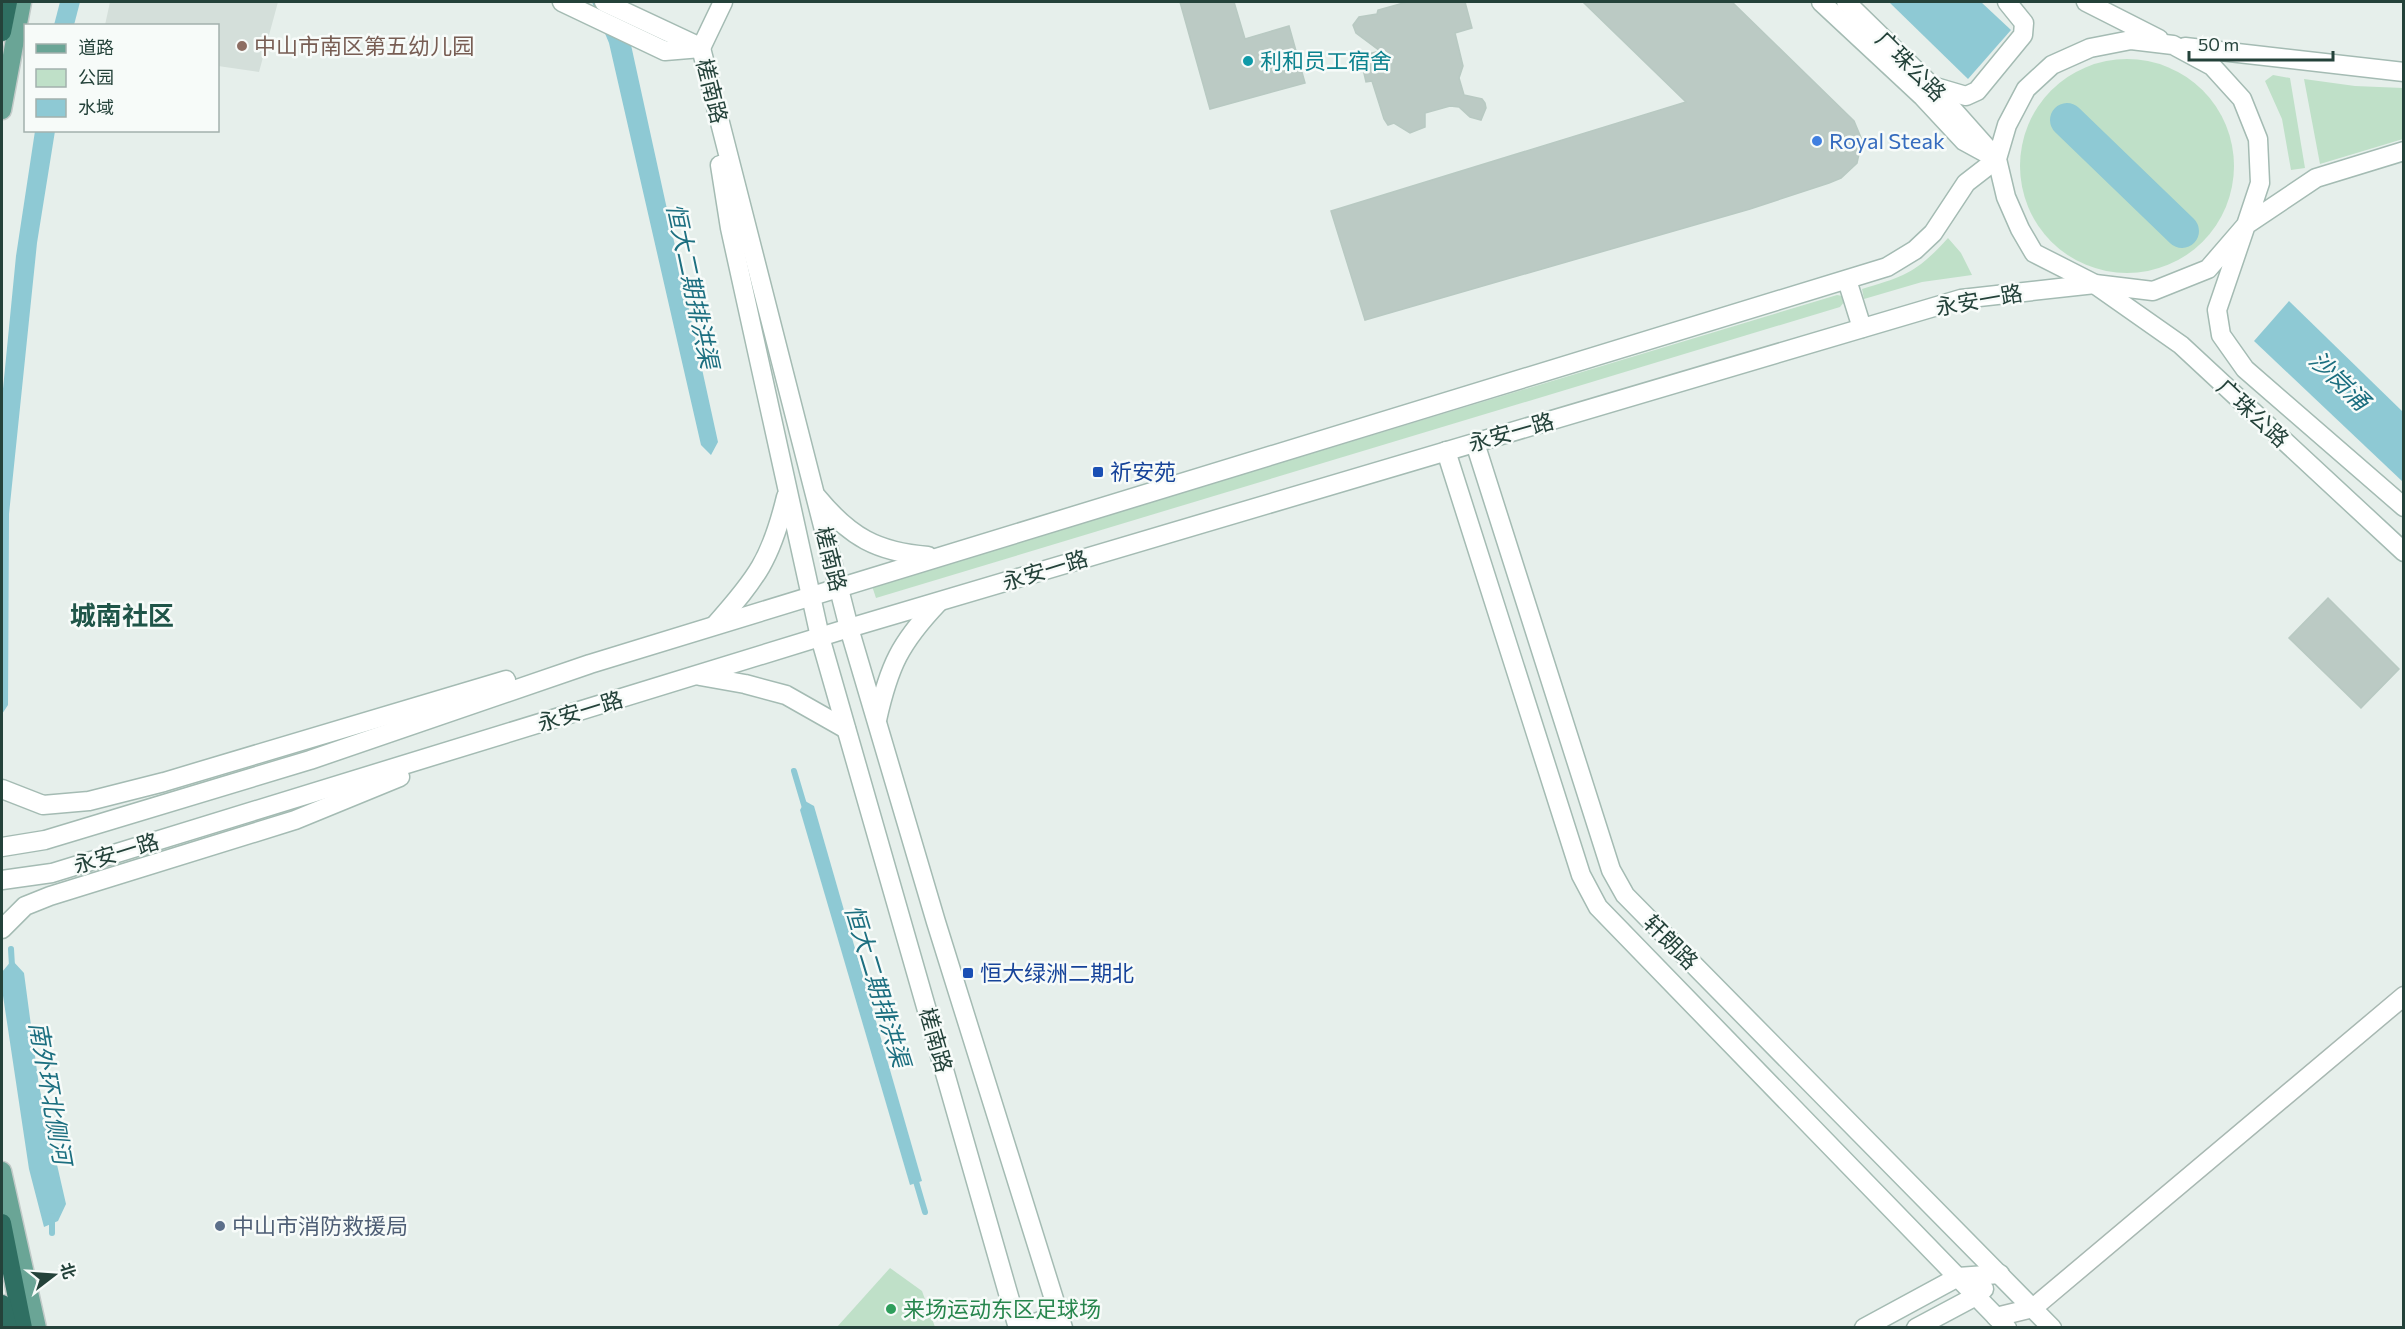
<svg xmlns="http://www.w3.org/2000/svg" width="2405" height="1329" viewBox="0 0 2405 1329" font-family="Commissioner,'Noto Sans SC',sans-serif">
  <rect width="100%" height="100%" fill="#e6efeb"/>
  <polygon fill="#d4dfda" points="110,2 278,2 259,72 218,66 218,26 105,25"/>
  <g fill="#bfe0c8">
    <circle cx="2127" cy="166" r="107"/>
    <polygon points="2273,75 2290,78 2305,168 2291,170 2282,119 2265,81"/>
    <polygon points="2304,79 2355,86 2403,88 2403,139 2320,164"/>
    <path d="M1948,238L1961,253L1972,275L1922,282L1864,299L1862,289C1906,276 1917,272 1948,238Z"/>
    <polygon points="1837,295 1843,296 1845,301 1840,307 876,598 872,586"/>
    <polygon points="890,1268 922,1291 935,1327 837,1327"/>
  </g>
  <g fill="#8ec9d4">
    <polygon points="60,2 80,2 74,25 54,25"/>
    <polygon points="592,2 618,2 626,22 718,442 711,455 701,445 609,43"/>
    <polygon points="1889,2 1981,2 2011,30 1968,79"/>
    <polygon points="35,131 55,131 37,243 9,514 8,705 2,714 2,399 16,256"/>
    <polygon points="2289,301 2403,412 2403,482 2254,341"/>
    <polygon points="805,801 814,806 922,1181 910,1185 800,810"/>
    <polygon points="12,960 24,973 39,1086 66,1204 58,1221 44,1227 29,1169 2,989 2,972"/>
  </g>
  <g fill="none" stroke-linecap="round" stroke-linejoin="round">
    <g stroke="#8ec9d4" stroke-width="6">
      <polyline points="794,771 805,808"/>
      <polyline points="11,949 12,966"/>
      <polyline points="915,1178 925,1212"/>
      <polyline points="52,1233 52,1216"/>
    </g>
    <polyline stroke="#8ec9d4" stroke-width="34" points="2067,120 2182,231"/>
  </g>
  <g fill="#bbcac4" stroke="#b8c9c2" stroke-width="1.5">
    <polygon points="1180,2 1234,2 1245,39 1289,26 1305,83 1210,109"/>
    <polygon points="1407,2 1465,2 1472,28 1455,33 1463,66 1459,78 1464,95 1482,99 1485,103 1486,108 1481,120 1470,117 1459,107 1450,106 1425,113 1425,127 1410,133 1394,123 1388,125 1384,119 1372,81 1366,82 1360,56 1380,51 1356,33 1353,25 1359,17 1377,14 1378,10"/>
    <polygon points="1583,2 1732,2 1854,121 1862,140 1857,163 1841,178 1829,183 1750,209 1365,320 1331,211 1686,102"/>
    <polygon points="2328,598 2399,669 2361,708 2289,638"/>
  </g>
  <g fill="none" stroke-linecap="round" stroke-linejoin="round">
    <g stroke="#a8b8b2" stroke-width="21">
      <polyline id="street" points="1996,1317 2033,1308 2404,996"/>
    </g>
    <g stroke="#a4bbb3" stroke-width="21">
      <g id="secondary">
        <polyline points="562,2 665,51 701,48"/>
        <polyline points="604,2 700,47"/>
        <polyline points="1821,2 1923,97 1964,141 1997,159"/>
        <polyline points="1846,2 1932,86 1988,149"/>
        <polyline points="2086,2 2159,39"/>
        <polyline points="2185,47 2404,72"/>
        <polyline points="701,48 849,628 936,922 1063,1328"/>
        <polyline points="701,48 723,2"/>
        <polyline points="1932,86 1966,96 1977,91 2023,35 2024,23 2007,2"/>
        <polyline points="2404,151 2316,178 2246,225 2208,269 2153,291 2095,284 2034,253 2020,229 2006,197 1997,159 2007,125 2026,89 2052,65 2090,48 2131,40 2173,45 2212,66 2242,99 2258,139 2260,183 2246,225 2217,310 2221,335 2245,369 2404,507"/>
        <polyline points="720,165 730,228 820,637 1018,1328"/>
        <polyline points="1847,280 1862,328"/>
        <polyline points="2097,286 2181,345 2404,552"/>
        <polyline points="1475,443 1611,870 1625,895 2052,1328"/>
        <polyline points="1446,451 1581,875 1598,907 2007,1328"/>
        <path d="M817,497C850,537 877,552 928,556"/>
        <path d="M715,625C757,578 771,559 786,497"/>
        <polyline points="700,676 745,684 786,695 846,729"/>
        <path d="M877,720C889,666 900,643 938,603"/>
        <polyline points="2,789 43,805 89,801 164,782 506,680"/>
        <polyline points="2,847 45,840 310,760 590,664 1887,267 1915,250 1933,233 1966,183 1997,159"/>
        <polyline points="2,880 52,873 849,628 1961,299 2095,284"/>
        <polyline points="2,929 25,906 50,896 295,820 400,777"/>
        <polyline points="1019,1328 1059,1315"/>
        <polyline points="1864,1328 1958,1277 2000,1274"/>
        <polyline points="1916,1328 1976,1296 1984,1289"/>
      </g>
    </g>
    <g stroke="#c2cac8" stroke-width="21">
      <g id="primary">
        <polyline points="2,110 22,2"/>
        <polyline points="2,1171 37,1328"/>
      </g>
    </g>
    <g stroke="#c2cac8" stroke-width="21">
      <g id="highway">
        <polyline points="2,32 8,2"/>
        <polyline points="2,1223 23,1328"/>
        <polyline points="2,1304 8,1328"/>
      </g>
    </g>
    <use href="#street" stroke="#fff" stroke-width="18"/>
    <use href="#secondary" stroke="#fff" stroke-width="18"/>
    <use href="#primary" stroke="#6aa596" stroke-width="18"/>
    <use href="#highway" stroke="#2f6f62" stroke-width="18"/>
  </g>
  <circle fill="#8d6e63" stroke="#f7fbf9" stroke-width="2" cx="242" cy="46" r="6"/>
  <circle fill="#0f9aa8" stroke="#f7fbf9" stroke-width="2" cx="1248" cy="61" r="6"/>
  <circle fill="#3f7fe0" stroke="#f7fbf9" stroke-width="2" cx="1817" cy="141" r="6"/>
  <g fill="#1a4fb4" stroke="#f7fbf9" stroke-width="2">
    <rect x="1092" y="466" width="12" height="12" rx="3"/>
    <rect x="962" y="967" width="12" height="12" rx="3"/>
  </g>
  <circle fill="#5c6f8a" stroke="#f7fbf9" stroke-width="2" cx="220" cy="1226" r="6"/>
  <circle fill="#2e9e5b" stroke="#f7fbf9" stroke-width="2" cx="891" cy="1309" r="6"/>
  <g text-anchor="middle" stroke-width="5" stroke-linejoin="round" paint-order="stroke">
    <g font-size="22" fill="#785e54" stroke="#f7fbf9" text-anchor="start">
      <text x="254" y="54">中山市南区第五幼儿园</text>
    </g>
    <g font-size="22" fill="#0d838f" stroke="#f7fbf9" text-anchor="start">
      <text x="1260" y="69">利和员工宿舍</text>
    </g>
    <g font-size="22" fill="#24423a" stroke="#f7fbf9">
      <text transform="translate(1911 66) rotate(45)" y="8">广珠公路</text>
      <text transform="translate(712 91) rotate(76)" y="8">槎南路</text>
      <text transform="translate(1979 300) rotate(-10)" y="8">永安一路</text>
      <text transform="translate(2253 413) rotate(43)" y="8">广珠公路</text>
      <text transform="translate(1511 432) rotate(-16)" y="8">永安一路</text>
      <text transform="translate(831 559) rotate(76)" y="8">槎南路</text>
      <text transform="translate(1045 570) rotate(-17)" y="8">永安一路</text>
      <text transform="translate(580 711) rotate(-17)" y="8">永安一路</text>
      <text transform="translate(116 853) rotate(-17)" y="8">永安一路</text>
      <text transform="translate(1671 942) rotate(45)" y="8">轩朗路</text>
      <text transform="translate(936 1040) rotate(74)" y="8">槎南路</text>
    </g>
    <g font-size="22" fill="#366cbe" stroke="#f7fbf9" text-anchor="start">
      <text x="1829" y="149">Royal Steak</text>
    </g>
    <g font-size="22" fill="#164399" stroke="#f7fbf9" text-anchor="start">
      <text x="1110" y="480">祈安苑</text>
      <text x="980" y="981">恒大绿洲二期北</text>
    </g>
    <g font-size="22" fill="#4e5e75" stroke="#f7fbf9" text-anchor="start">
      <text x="232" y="1234">中山市消防救援局</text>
    </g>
    <g font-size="22" fill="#27864d" stroke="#f7fbf9" text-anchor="start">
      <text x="903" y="1317">来场运动东区足球场</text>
    </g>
    <g font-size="24" font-style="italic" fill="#1c6f80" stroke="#f7fbf9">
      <text transform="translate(692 286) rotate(78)" y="8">恒大二期排洪渠</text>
      <text transform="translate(2339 381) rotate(44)" y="8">沙岗涌</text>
      <text transform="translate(877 986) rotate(73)" y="8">恒大二期排洪渠</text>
      <text transform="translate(50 1093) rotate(80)" y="8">南外环北侧河</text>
    </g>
    <g font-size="26" font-weight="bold" fill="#1f5548" stroke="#f7fbf9">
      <text x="122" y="625">城南社区</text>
    </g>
  </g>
  <rect width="2405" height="1329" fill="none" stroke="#24423a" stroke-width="6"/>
  <rect x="24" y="24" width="195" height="108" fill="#f7fbf9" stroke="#a3b1ad" stroke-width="1.5"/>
  <rect x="36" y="44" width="30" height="9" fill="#6aa596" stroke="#a3b1ad" stroke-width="1.5"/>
  <text x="78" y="54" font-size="18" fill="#24423a">道路</text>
  <rect x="36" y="69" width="30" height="18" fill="#bfe0c8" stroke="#a3b1ad" stroke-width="1.5"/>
  <text x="78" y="84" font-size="18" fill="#24423a">公园</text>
  <rect x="36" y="99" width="30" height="18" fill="#8ec9d4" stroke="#a3b1ad" stroke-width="1.5"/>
  <text x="78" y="114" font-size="18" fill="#24423a">水域</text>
  <g transform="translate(54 1275) rotate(73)" stroke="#f7fbf9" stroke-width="4.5" paint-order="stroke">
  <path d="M0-4.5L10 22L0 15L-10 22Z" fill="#24423a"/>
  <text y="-9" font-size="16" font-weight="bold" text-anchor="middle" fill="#24423a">北</text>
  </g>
  <path d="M2189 51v9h144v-9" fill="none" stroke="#24423a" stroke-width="3"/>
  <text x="2198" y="51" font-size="18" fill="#24423a" stroke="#f7fbf9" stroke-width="4.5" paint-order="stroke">50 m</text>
</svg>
